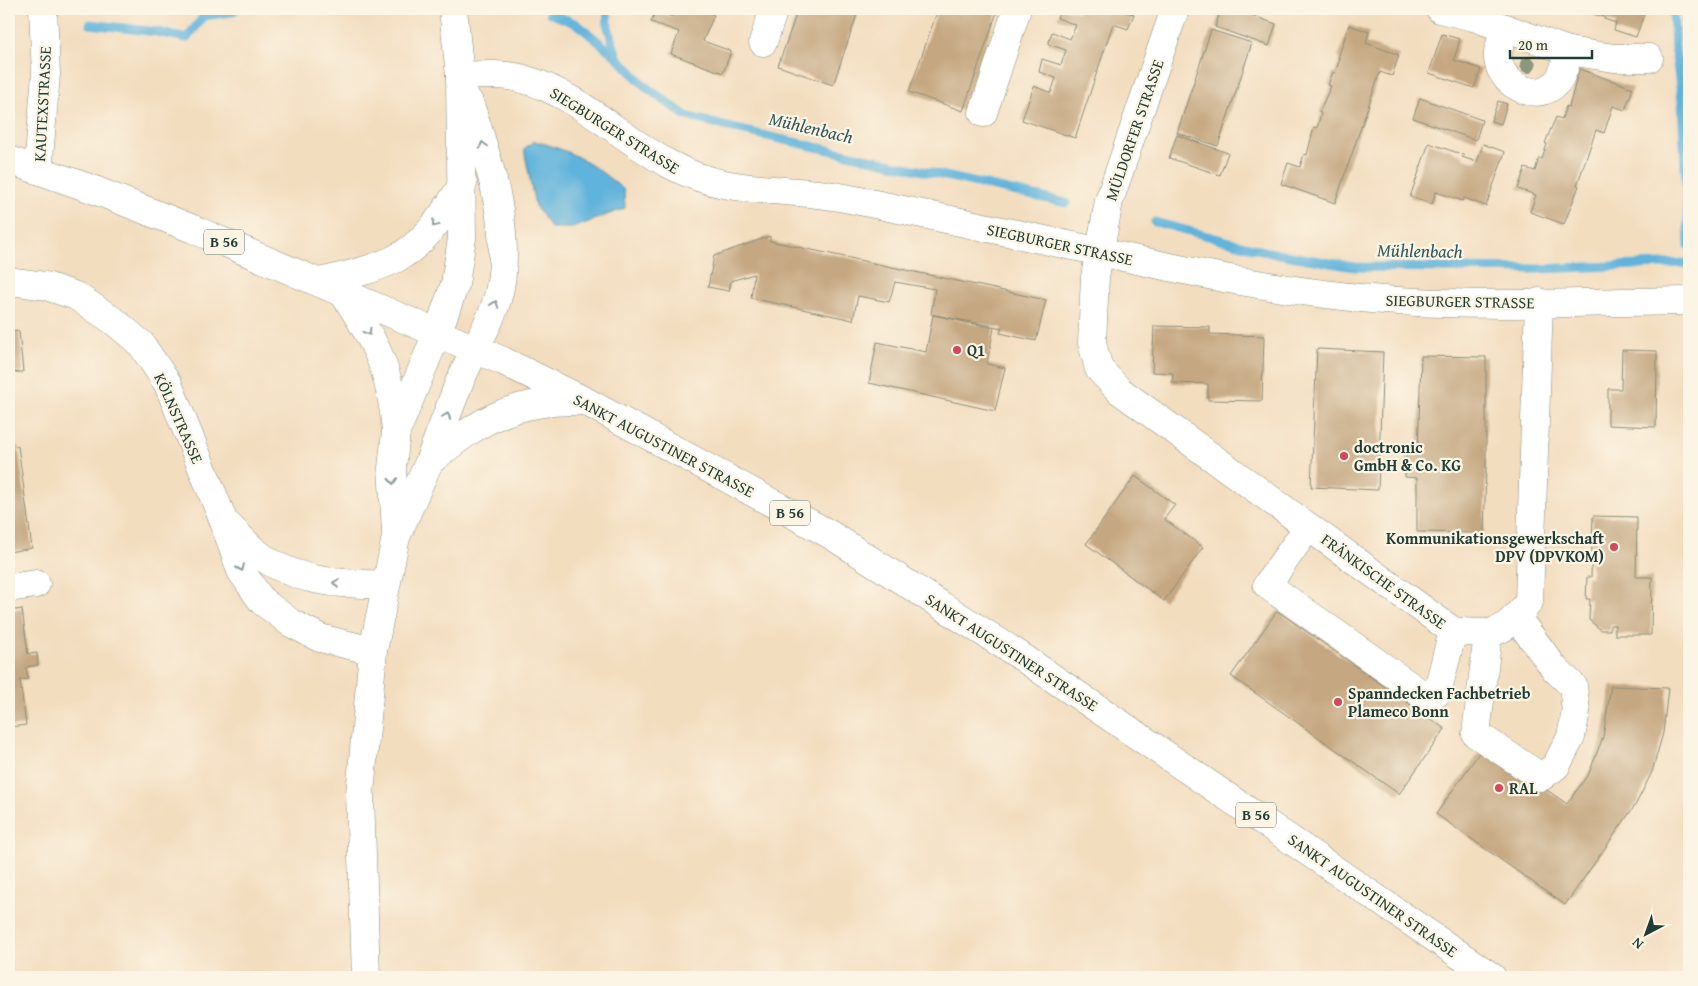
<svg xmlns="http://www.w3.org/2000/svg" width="1698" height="986" viewBox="0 0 1698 986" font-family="'Gentium Book Plus',serif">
  <rect width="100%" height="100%" fill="#fcf5e5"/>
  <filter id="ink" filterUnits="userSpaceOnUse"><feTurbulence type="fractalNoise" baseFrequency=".02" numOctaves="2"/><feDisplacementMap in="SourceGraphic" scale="10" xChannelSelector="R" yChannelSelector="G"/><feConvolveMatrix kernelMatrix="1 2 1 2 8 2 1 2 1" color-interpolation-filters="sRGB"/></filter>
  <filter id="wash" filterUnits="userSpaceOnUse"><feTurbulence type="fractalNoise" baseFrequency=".0096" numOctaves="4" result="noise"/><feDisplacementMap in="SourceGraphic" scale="20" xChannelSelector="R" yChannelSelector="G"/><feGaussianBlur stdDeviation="1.12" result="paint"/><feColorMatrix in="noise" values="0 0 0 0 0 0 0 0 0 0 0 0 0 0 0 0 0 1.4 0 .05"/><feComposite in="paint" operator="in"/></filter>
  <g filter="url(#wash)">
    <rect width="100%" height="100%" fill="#f3ddbf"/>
    <polygon fill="#aad27d" stroke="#648858" points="9,9 14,9 13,69 9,68"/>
    <path fill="#61b3dc" stroke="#407888" d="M534,141C574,151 593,164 624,190L625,208L573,228H551L535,206L524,149Z"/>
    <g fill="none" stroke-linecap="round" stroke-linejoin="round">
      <g stroke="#61b3dc" stroke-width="9">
        <polyline points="607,9 608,27 617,57"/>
        <polyline points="1673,9 1675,49 1682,102 1689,246"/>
        <polyline points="550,13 577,24 617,57 646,87 686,116 740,130 1066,203"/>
        <polyline points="90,24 157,32 187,38 204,16 232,12 236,9"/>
        <polyline points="1155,222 1268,252 1354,267 1540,269 1689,263"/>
      </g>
    </g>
    <g id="blocks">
      <g fill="#c5a781">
        <polygon points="675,9 709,9 708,13 714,15 703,41 731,51 723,73 671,54 679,32 651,22 656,10 672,17"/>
        <polygon points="798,9 859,9 833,85 778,66"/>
        <polygon points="938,9 998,9 963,111 909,92"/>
        <polygon points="1061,9 1079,12 1080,9 1120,9 1118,10 1134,14 1128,29 1113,24 1075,138 1022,120 1034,86 1051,93 1056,78 1039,72 1042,59 1061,65 1066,50 1048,44 1052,32 1070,39 1076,25 1057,18"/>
        <polygon points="1221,9 1243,9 1242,12 1276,24 1269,46 1215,27"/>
        <polygon points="1574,9 1646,9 1636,37 1614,30 1616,23 1604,19 1604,17"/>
        <polygon points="1349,25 1369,32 1366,43 1399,55 1392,76 1380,72 1335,203 1281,184 1288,163 1300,167 1304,154 1307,155 1314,127 1317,128 1321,113 1319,112 1331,86 1328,85 1333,72 1335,73 1340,58 1338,58"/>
        <polygon points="1211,30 1252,43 1218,146 1177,133"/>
        <polygon points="1442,34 1460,39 1454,60 1481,69 1474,88 1429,73"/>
        <polygon points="1579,69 1633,88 1625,110 1613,106 1604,133 1596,130 1577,185 1579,186 1564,224 1530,212 1536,195 1518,189 1525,168 1535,171 1539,158 1542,159 1547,144 1545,143 1556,117 1562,119 1566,106 1569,107"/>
        <polygon points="1420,98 1482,120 1476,140 1413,118"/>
        <polygon points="1498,101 1507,104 1501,124 1491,121"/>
        <polygon points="1177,135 1228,153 1220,175 1169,158"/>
        <polygon points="1429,143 1464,155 1462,157 1477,162 1483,144 1505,152 1486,206 1464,198 1463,201 1436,192 1432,204 1410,197"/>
        <polygon points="770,236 770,241 1046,300 1036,341 1000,333 1002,328 931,314 935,289 895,282 889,302 858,296 853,320 751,298 754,274 731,281 729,291 708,287 714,256"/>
        <polygon points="933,315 994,328 987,364 1005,368 995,411 869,383 877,342 926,352"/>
        <polygon points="1154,326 1210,327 1210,334 1264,336 1262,401 1208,400 1208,384 1172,383 1173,373 1152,372"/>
        <polygon points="19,331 23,372 9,373 9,332"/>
        <polygon points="1317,349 1383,352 1378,490 1311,487"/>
        <polygon points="1622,350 1657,351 1656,427 1608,425 1608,389 1621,389"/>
        <polygon points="1421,356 1486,357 1486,468 1484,533 1417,532 1417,478 1405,477 1406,455 1418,455"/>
        <polygon points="18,446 32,548 9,552 9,447"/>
        <polygon points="1135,476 1175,505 1164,519 1203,547 1164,601 1086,544"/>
        <polygon points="1593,516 1637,517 1636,577 1652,577 1651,635 1615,635 1615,625 1610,625 1610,630 1601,630 1589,620 1590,599 1586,599 1587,577 1591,577"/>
        <polygon points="22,609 28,654 37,653 38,665 26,667 28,679 20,680 26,725 9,727 9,611"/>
        <polygon points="1277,611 1445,729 1399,794 1231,676"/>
        <polygon points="1611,686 1668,688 1663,733 1652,772 1636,804 1565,905 1436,814 1484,746 1567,804 1589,773 1603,737"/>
      </g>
    </g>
  </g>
  <g filter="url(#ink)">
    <use href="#blocks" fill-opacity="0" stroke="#898d7a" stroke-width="1"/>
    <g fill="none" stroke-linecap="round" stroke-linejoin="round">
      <g stroke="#898d7a" stroke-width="29">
        <g id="minor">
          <path d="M1175,9L1109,201L1095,277L1092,343L1099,369L1120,391L1453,631C1496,635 1501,636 1529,602L1539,302"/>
          <polyline points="1440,9 1474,17 1568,51 1614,58 1649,58"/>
          <path d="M1506,28C1504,36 1498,46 1498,54C1496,82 1535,105 1556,83C1564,75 1566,61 1568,51"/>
          <polyline points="763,42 774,9"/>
          <polyline points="983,113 1017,9"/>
          <polyline points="38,170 46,74 43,9"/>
          <polyline points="9,281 46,286 76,296 114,321 141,344 168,384 224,522 241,571 262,601 291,623 320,638 373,651"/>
          <path d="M229,526C238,535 247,545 257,553C294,582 340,585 385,584"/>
          <polyline points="1308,527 1267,585 1420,693 1437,693 1453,631"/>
          <polyline points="396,531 392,468 396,432 438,331"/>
          <polyline points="9,588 36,584"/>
          <polyline points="1488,634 1476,734 1541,777 1556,766 1571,737 1576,711 1573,686 1555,669 1517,618"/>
          <polyline points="366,977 360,794 373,651 396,537 429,462 459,383 475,349"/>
        </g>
      </g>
      <g stroke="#898d7a" stroke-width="29">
        <g id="major">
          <path d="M460,76C480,75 503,73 523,79C598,100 644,169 724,184C764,192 805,190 845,198C930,215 1015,234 1101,252C1190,272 1279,291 1371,299C1476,308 1583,302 1689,301"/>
          <path d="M469,102C489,160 515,239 497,300C492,317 483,333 475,349"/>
          <polyline points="9,160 92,189 193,229 503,361 585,401 831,535 1019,655 1492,977"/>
          <path d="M320,282C344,276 370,271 393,260C425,245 445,212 463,184"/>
          <path d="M342,291C376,342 391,370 396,432"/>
          <polyline points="438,331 455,284 462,238 460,76 453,9"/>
          <path d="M429,462C481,419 512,400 581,401"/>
        </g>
      </g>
      <use href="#minor" stroke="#fff" stroke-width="28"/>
      <use href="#major" stroke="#fff" stroke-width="28"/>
    </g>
    <circle fill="#8e967b" cx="1528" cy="65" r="8"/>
    <defs><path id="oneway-chevron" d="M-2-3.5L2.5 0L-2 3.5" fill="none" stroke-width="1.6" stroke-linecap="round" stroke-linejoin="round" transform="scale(1.25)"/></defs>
    <g stroke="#8f9e9a">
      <use href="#oneway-chevron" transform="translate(483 145) rotate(-106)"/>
      <use href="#oneway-chevron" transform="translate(435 224) rotate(130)"/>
      <use href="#oneway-chevron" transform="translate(495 304) rotate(-71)"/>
      <use href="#oneway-chevron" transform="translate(368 332) rotate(60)"/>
      <use href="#oneway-chevron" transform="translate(447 416) rotate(-69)"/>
      <use href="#oneway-chevron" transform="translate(393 481) rotate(87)"/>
      <use href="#oneway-chevron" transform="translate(241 568) rotate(66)"/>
      <use href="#oneway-chevron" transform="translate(336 583) rotate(-172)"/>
    </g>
  </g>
  <g fill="#d1495b" stroke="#fcf5e5" stroke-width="2">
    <circle cx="957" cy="350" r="5"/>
    <circle cx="1344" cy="456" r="5"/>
    <circle cx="1614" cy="547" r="5"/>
    <circle cx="1338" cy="702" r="5"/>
    <circle cx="1499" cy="788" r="5"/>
  </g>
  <g text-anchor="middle" stroke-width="4.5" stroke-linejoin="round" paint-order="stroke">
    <g fill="#fcf5e5" stroke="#617469" stroke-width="1">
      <rect x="204" y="229.5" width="40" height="25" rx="4"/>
      <rect x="770" y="500.5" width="40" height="25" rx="4"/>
      <rect x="1236" y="802.5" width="40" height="25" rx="4"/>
    </g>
    <g font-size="15" font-weight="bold" fill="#1f3d34">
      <text x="224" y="247">B 56</text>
      <text x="790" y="518">B 56</text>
      <text x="1256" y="820">B 56</text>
    </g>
    <g font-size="16" fill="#1f3d34" stroke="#fcf5e5">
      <text transform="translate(42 104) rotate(-87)" y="6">KAUTEXSTRASSE</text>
      <text transform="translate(615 130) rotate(32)" y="6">SIEGBURGER STRASSE</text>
      <text transform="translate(1134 130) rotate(-71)" y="6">MÜLDORFER STRASSE</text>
      <text transform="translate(1060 244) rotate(12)" y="6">SIEGBURGER STRASSE</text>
      <text transform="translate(1460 301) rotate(1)" y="6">SIEGBURGER STRASSE</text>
      <text transform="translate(179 418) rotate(66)" y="6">KÖLNSTRASSE</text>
      <text transform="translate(664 445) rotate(28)" y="6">SANKT AUGUSTINER STRASSE</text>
      <text transform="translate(1384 581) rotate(36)" y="6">FRÄNKISCHE STRASSE</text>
      <text transform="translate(1012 652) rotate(33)" y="6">SANKT AUGUSTINER STRASSE</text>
      <text transform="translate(1373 895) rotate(35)" y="6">SANKT AUGUSTINER STRASSE</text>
    </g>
    <g font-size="16" font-weight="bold" fill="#1f3d34" stroke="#fcf5e5" text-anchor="start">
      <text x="967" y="356">Q1</text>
      <text x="1354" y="453">doctronic<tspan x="1354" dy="18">GmbH &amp; Co. KG</tspan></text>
      <text x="1604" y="544" text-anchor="end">Kommunikationsgewerkschaft<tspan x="1604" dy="18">DPV (DPVKOM)</tspan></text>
      <text x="1348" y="699">Spanndecken Fachbetrieb<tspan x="1348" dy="18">Plameco Bonn</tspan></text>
      <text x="1509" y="794">RAL</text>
    </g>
    <g font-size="18" font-style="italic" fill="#305a5e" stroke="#fcf5e5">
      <text transform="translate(811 128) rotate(13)" y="6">Mühlenbach</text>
      <text transform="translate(1420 251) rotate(1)" y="6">Mühlenbach</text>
    </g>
  </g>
  <rect width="1698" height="986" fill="none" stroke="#fcf5e5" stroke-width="30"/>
  <g transform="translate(1646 934) rotate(221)" stroke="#fcf5e5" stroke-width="4" paint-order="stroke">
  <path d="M0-4L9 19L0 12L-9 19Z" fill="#1f3d34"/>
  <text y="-8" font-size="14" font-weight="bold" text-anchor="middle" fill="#1f3d34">N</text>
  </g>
  <path d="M1510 50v8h82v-8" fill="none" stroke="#1f3d34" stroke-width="2.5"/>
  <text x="1518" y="50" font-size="15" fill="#1f3d34" stroke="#fcf5e5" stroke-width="4" paint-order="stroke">20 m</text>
</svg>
